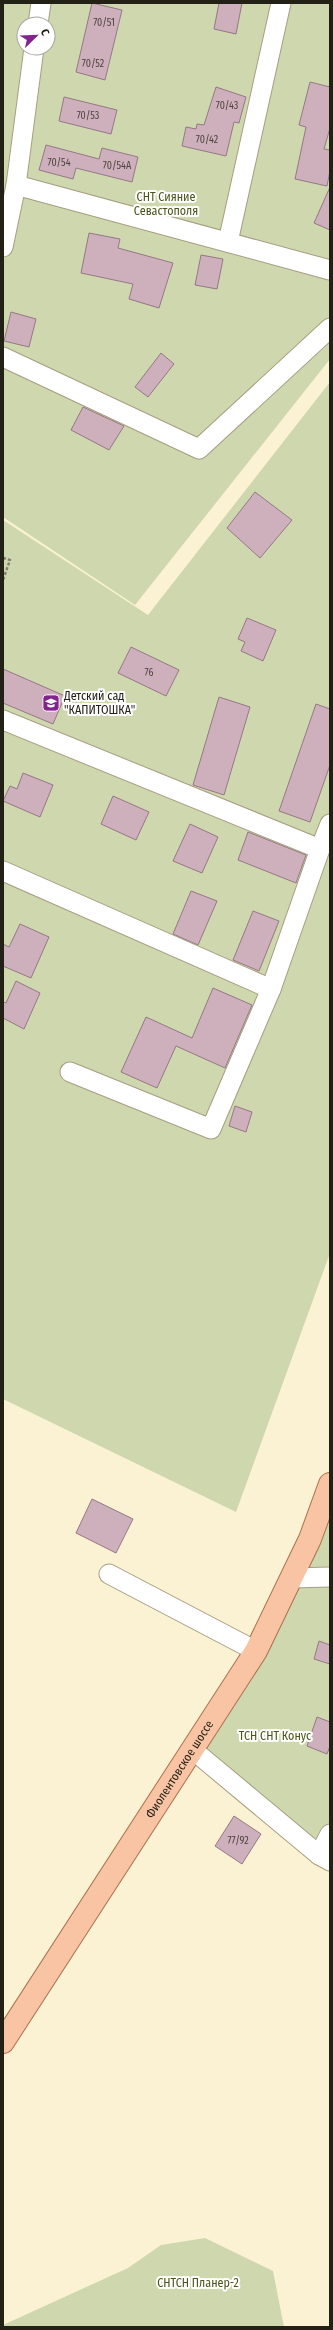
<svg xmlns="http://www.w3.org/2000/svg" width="333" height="2330" viewBox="0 0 333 2330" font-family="'Fira Sans Condensed',sans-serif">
  <rect width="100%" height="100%" fill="#fbf2d4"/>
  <g fill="#ced7ad" fill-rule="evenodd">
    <path d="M3,3H330V359L135,605L3,517ZM24,24H48V48H24Z"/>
    <polygon points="330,382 330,1253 236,1512 3,1399 3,520 148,615"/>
    <polygon points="330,1510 330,1852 202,1747"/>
    <polygon points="205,2238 273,2271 284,2327 3,2327 3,2325 128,2268 161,2245"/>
  </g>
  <g fill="#ceb0bd" stroke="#957885">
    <polygon points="92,3 122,10 105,80 76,72"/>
    <polygon points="219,3 242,3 236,34 214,29"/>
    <polygon points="310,82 330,87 330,128 324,149 330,150 330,171 327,186 295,179 306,127 299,125"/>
    <polygon points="216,87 246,97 239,123 234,122 226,156 182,146 186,127 196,129 197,124 204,125"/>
    <polygon points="64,97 117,110 111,134 59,121"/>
    <polygon points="46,145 99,159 102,148 138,157 132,182 76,168 73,179 39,170"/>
    <polygon points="330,187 330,230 314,223"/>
    <polygon points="89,233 120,239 118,248 173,263 159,308 129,299 133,284 81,273"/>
    <polygon points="201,255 223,259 217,289 195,285"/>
    <polygon points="11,312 36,319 29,347 4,341"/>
    <polygon points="161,353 174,364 148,397 135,387"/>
    <polygon points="83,407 124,426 109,450 71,430"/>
    <polygon points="255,492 292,520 260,558 227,528"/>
    <polygon points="247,618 276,630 263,661 241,651 245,642 238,639"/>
    <polygon points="131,647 179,670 166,696 118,673"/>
    <polygon points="3,669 65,696 53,724 3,703"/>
    <polygon points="219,697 250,707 224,795 193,785"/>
    <polygon points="316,704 330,709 330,765 310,822 279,811"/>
    <polygon points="23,773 53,785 40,817 3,801 10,786 17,789"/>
    <polygon points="113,796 149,812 136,840 101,824"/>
    <polygon points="190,824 218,837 202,873 173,861"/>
    <polygon points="248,832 306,855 296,883 238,860"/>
    <polygon points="191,891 217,901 198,945 173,934"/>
    <polygon points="253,911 279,921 259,971 233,960"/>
    <polygon points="20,924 49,937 31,978 3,966 3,944 9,947"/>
    <polygon points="16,981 40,993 24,1029 3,1018 3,1002 6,1003"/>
    <polygon points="213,988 252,1005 225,1068 176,1046 157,1088 121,1072 146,1017 192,1038"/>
    <polygon points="235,1106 252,1112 246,1132 229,1126"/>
    <polygon points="92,1499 133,1519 116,1553 76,1533"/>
    <polygon points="319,1641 330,1645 330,1664 314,1659"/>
    <polygon points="317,1717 330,1722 330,1746 327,1754 307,1746"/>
    <polygon points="234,1816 261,1834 242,1864 215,1846"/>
  </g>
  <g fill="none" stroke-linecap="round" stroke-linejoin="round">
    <g stroke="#a79e82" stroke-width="21">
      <g id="minor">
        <polyline points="38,24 41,3"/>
        <polyline points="16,185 34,48"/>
        <polyline points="228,242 281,3"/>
        <polyline points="3,247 16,185 330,270"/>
        <polyline points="3,357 199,449 330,328"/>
        <polyline points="3,720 320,849 330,824"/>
        <polyline points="3,871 271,989 320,849"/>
        <polyline points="70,1072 211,1129 271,989"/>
        <polyline points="109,1574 256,1651"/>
        <polyline points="292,1578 330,1577"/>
        <polyline points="193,1750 319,1855 330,1861"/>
        <polyline points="319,1855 330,1834"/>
      </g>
    </g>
    <g stroke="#ab714a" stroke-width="24">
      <g id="major">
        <path id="s1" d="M3,2042L256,1651L310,1539L330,1484"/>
      </g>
    </g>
    <polyline stroke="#85806c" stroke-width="2.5" stroke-dasharray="3 2" stroke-linecap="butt" points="3,558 10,560 3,580"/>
    <use href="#minor" stroke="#fff" stroke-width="19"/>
    <use href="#major" stroke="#f8c4a3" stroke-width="22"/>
  </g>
  <defs>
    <g id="school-square" transform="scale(0.9)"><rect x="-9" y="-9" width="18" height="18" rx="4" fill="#83248e" stroke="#fff"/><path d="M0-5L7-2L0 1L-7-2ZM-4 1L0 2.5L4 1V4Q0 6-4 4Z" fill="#fff"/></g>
  </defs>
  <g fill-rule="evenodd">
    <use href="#school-square" x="51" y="703"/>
  </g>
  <g text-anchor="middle" stroke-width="4" stroke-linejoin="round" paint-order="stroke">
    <g font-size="10" fill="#4e443f">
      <text x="104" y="26">70/51</text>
      <text x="93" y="67">70/52</text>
      <text x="227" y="109">70/43</text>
      <text x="88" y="119">70/53</text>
      <text x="207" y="143">70/42</text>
      <text x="59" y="166">70/54</text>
      <text x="117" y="169">70/54А</text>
      <text x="149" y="676">76</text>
      <text x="238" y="1844">77/92</text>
    </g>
    <g font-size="12" fill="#4b541a" stroke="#fff">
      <text x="166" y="201">СНТ Сияние<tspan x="166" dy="14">Севастополя</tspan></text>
      <text x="275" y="1740">ТСН СНТ Конус</text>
      <text x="198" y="2287">СНТСН Планер-2</text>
    </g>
    <g font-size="12" fill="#232015" stroke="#fff" text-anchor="start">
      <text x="64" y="700">Детский сад<tspan x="64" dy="14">"КАПИТОШКА"</tspan></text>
    </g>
    <g font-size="12" fill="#232015" stroke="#fff">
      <text dy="4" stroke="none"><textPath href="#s1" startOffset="325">Фиолентовское шоссе</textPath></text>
    </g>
  </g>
  <rect width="333" height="2330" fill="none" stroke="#232015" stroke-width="8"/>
  <g transform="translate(36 36) rotate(67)"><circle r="19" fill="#ffffff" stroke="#a7a6a1"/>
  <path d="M0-3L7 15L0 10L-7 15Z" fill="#83248e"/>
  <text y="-6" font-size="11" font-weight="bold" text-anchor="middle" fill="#232015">С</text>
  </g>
</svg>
